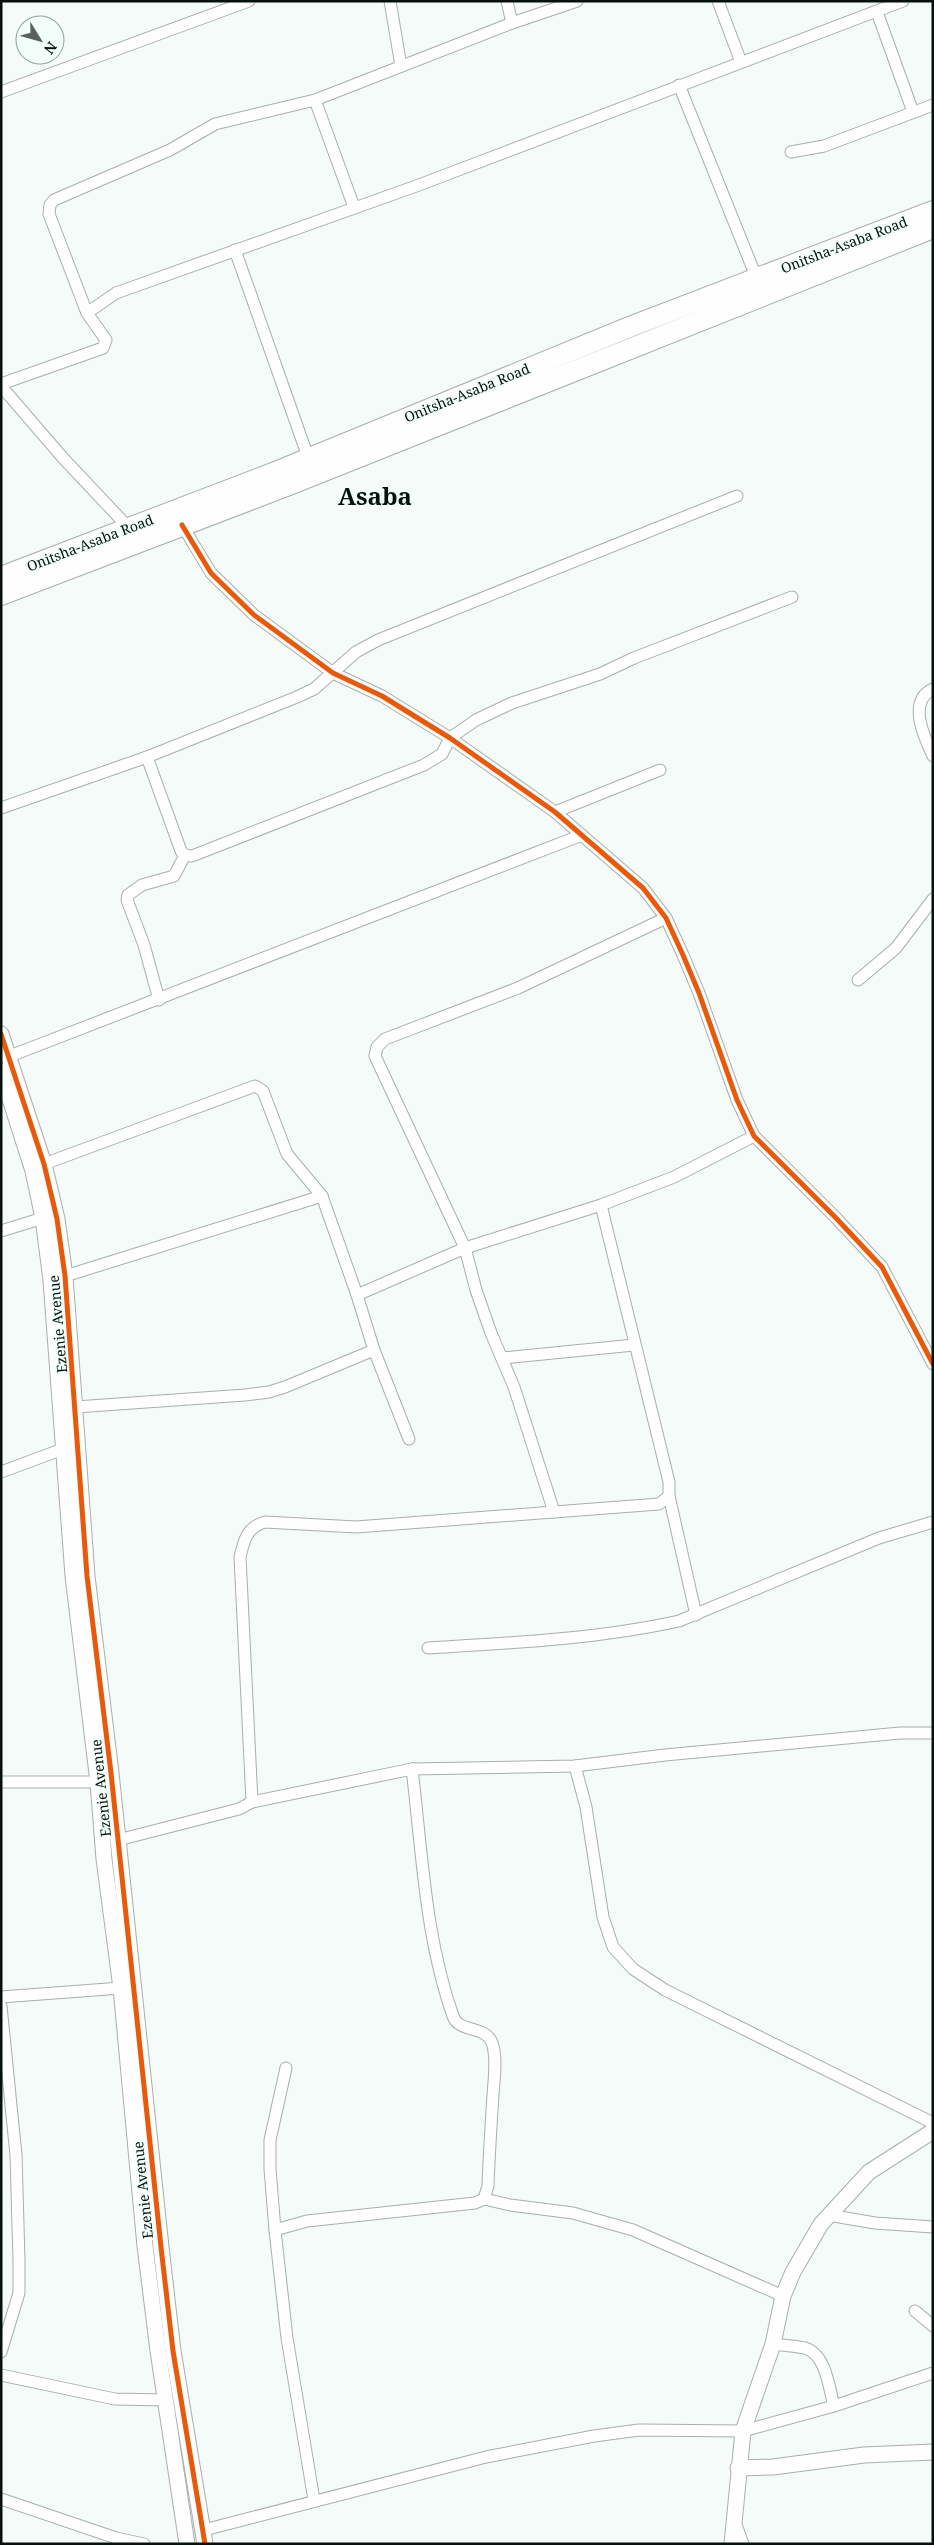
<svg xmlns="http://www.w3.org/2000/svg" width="934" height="2545" viewBox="0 0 934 2545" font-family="'Noto Serif',serif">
  <rect width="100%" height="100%" fill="#f5fbf8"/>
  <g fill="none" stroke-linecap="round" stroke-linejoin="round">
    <g stroke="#a7afac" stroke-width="13">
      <g id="minor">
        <polyline points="390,1 401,66"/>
        <polyline points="507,1 512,23"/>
        <polyline points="718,1 741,62"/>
        <polyline points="877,12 913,112"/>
        <polyline points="679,85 757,279"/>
        <polyline points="1,92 249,1"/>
        <polyline points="315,100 354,207"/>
        <polyline points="791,152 824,146 933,105"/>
        <polyline points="235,250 308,457"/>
        <polyline points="87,313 49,214 50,205 54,200 170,150 215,124 315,100 512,23 577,1"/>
        <polyline points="1,384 103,348 106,340 87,313 116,293 419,185 903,1"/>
        <polyline points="1,386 63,458 129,528"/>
        <polyline points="182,525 211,573 254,615 333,673 382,696 450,738 555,812 643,888 666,918 683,955 699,993 737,1100 754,1136 836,1218 882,1267 933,1364"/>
        <path d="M933,689C907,701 924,737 933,756"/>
        <polyline points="147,757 181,851 185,855 192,856 424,765 442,754 450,738 476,720 512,703 600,674 634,658 792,597"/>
        <polyline points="1,808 147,757 297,697 314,689 356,652 378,640 737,496"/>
        <polyline points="555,812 660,770"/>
        <polyline points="858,980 896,948 933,899"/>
        <polyline points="159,1000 144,945 127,900 128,895 142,885 174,876 185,855"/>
        <polyline points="10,1056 582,835"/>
        <polyline points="44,1164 255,1086 263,1091 287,1154 322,1196 357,1295"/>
        <polyline points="1,1231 43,1218"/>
        <polyline points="65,1276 322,1196"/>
        <polyline points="374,1350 409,1439"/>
        <polyline points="502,1358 634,1345"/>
        <polyline points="76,1407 245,1395 269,1392 285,1387 374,1350 357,1295 465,1248 601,1205 674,1177 754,1136"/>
        <polyline points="1,1472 63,1449"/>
        <polyline points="669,1496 696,1615"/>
        <polyline points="554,1512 514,1387 491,1333 476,1290 465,1248 375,1056 377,1047 385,1039 518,988 666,918"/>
        <path d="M428,1648C512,1643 597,1639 679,1621L879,1538L933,1522"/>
        <polyline points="575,1766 586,1807 603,1917 613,1947 633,1969 665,1990 933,2123"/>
        <path d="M412,1769C422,1851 425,1937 453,2016C459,2034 488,2024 493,2046C497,2061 494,2079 493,2095C491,2126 489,2156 488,2186L484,2199"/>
        <polyline points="1,1782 98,1782"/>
        <path d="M252,1802L240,1557C244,1540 247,1527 265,1522L356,1527L659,1504L669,1496V1482L601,1205"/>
        <polyline points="118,1840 239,1809 252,1802 412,1769 575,1766 665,1755 900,1733 933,1733"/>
        <polyline points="1,1997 121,1988"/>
        <polyline points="1,2006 16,2155 19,2261 19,2293 1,2352"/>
        <polyline points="828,2215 875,2223 933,2227"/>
        <polyline points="275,2230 270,2169 270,2140 286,2068"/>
        <polyline points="915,2311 933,2326"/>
        <path d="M773,2344C783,2345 795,2346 805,2348C826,2354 829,2388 834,2406"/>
        <polyline points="1,2375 115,2399 165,2400"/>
        <polyline points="1,2499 116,2538 144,2544"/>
        <polyline points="314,2500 287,2338 275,2230 307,2221 475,2203 484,2199 510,2205 573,2213 633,2230 783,2296"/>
        <polyline points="735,2522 743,2544"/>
        <polyline points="204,2530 486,2457 594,2436 639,2430 743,2431 834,2406 933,2373"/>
      </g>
    </g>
    <g stroke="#a7afac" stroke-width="17">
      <g id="tertiary">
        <polyline points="1,1034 44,1164 57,1219 65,1276 87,1576 111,1773 161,2247 173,2351 205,2544"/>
        <polyline points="1,1071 33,1171 43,1218 51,1280 73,1576 98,1782 104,1859 121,1988 145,2246 158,2351 187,2544"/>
        <polyline points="738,2468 773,2467 864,2455 933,2452"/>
        <polyline points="732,2544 743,2431 773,2344 783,2296 793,2272 821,2224 869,2172 933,2131"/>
      </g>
    </g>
    <g stroke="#a7afac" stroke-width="22">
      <g id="trunk">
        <polyline points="1,577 278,471 632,326 933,211"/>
        <polyline points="1,595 289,485 933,228"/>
      </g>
    </g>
    <use href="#minor" stroke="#fefefe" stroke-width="11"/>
    <use href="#tertiary" stroke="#fefefe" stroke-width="15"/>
    <use href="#trunk" stroke="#fefefe" stroke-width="20"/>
    <g stroke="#f2fef9" stroke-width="8">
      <g id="cycleway">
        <polyline points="182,525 211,573 254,615 333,673 382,696 450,738 555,812 643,888 666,918 683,955 699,993 737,1100 754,1136 836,1218 882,1267 933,1364"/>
        <polyline points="1,1034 44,1164 57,1219 65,1276 87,1576 111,1773 161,2247 173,2351 205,2544"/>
      </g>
    </g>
    <use href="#cycleway" stroke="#e8590c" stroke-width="5"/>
  </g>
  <g text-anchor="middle" stroke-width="4" stroke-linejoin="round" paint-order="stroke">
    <g font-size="14" fill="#06100d" stroke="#f2fef9">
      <text transform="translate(844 245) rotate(-21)" y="5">Onitsha-Asaba Road</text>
      <text transform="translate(467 393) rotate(-22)" y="5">Onitsha-Asaba Road</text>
      <text transform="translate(90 543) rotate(-21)" y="5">Onitsha-Asaba Road</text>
      <text transform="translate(58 1324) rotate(-95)" y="5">Ezenie Avenue</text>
      <text transform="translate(101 1788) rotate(-96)" y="5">Ezenie Avenue</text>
      <text transform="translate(143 2190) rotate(-96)" y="5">Ezenie Avenue</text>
    </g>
    <g font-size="24" font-weight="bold" fill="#06100d" stroke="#f2fef9">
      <text x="375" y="505">Asaba</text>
    </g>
  </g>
  <rect width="934" height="2545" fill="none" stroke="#06100d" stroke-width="5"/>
  <g transform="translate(40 40) rotate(127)"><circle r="24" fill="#f2fef9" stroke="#949f9b"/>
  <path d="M0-4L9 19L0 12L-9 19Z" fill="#5a625f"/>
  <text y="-8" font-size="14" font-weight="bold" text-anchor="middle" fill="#06100d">N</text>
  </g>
</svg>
